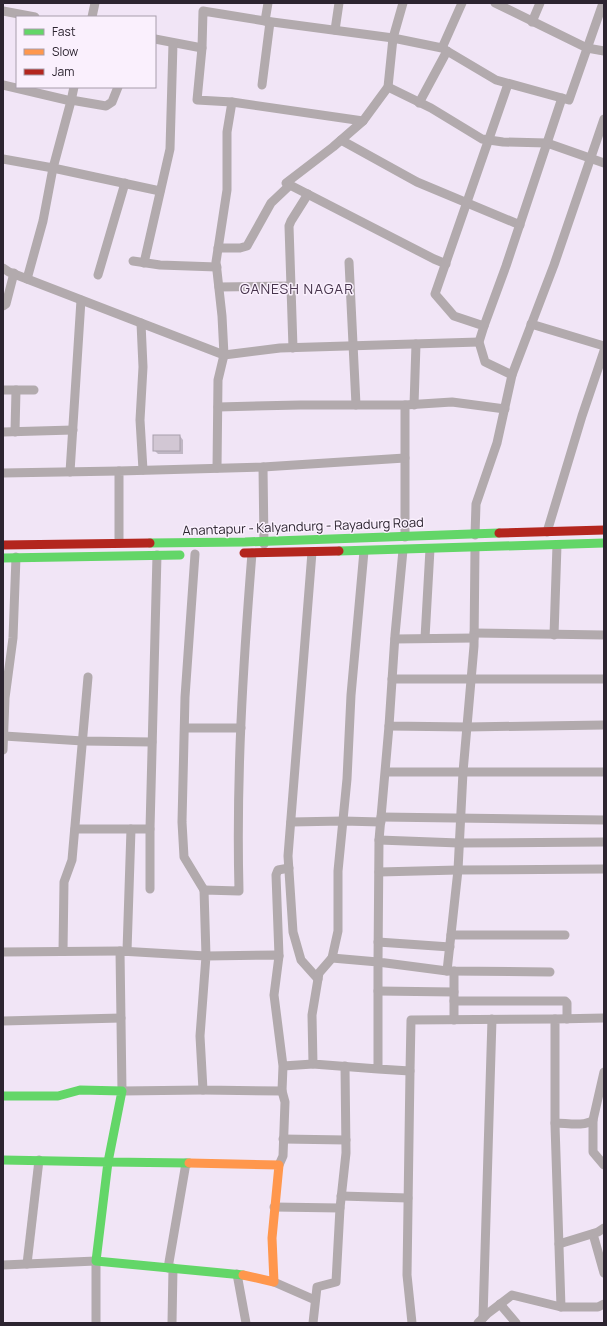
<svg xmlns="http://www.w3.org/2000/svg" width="607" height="1326" viewBox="0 0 607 1326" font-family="Manrope,sans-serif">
  <rect width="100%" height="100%" fill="#f1e5f6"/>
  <polygon fill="#0003" points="180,436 183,440 183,454 158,454 154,450"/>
  <rect fill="#d2c7d4" stroke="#a89fab" x="153" y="435" width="27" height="16"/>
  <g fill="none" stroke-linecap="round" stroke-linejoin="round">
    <g stroke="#b2aaad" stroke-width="9">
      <polyline points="268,3 265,21 393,38 442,48 496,80 569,100 603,3"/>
      <polyline points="403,3 393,38 388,87 363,121 333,147 286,183 434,259 446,264"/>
      <polyline points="495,3 587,48 604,51"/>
      <polyline points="3,11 35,17"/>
      <polyline points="92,17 95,3"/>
      <polyline points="532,22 540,3"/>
      <polyline points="335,30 339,3"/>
      <polyline points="155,39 202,48"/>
      <polyline points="442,48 462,3"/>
      <polyline points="3,85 71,101 53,168 3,159"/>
      <polyline points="262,85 270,22"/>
      <polyline points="388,87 431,108 482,139 503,142 547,143 604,163"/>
      <polyline points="71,100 106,106 112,102 118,87"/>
      <polyline points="71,101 74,87"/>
      <polyline points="232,102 197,100 202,48 203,11 265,21"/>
      <polyline points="419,103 447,51"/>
      <polyline points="341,140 417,182 520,225"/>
      <polyline points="218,248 240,248 247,246 271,203 290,185"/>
      <polyline points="133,261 160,265 217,267"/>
      <polyline points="349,262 356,405"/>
      <polyline points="144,263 170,149 173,43"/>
      <polyline points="3,268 9,272 141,323"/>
      <polyline points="98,275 125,183"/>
      <polyline points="27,279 43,221 53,168 160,191"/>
      <polyline points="219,287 291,286"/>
      <polyline points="3,306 6,304 14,273"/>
      <polyline points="531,324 604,346"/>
      <polyline points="484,326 506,266 562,98"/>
      <polyline points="293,348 289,226 291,221 308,194"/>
      <polyline points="512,375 554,265 604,119"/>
      <polyline points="3,390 34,390"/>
      <polyline points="414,405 416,344"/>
      <polyline points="218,407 300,405 405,405"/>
      <polyline points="3,432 73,430"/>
      <polyline points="15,432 16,390"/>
      <polyline points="263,467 264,544"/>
      <polyline points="217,468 218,380 224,355 222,316 216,262 227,190 227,132 232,102 363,121"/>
      <polyline points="143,470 140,420 143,367 141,323 224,355 280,348 479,342"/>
      <polyline points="70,472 81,300"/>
      <polyline points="3,473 119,471"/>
      <polyline points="547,532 582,416 604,351"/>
      <polyline points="475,535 476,504 497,443 512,375 485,362 479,342 484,326 454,316 435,294 508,84"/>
      <polyline points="405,537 405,405 452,402 505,409"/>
      <polyline points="119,543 119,471 263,467 405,458"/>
      <polyline points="475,548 474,646 463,772 458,870 447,971 550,972"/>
      <polyline points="403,550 395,635 389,726 467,727 604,725"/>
      <polyline points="312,552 288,856 293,932 301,960 318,979"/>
      <polyline points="195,554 185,697 182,822 184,857 204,890"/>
      <polyline points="474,633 604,635"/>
      <polyline points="554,635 557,545"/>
      <polyline points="425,638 430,549"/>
      <polyline points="395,639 474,638"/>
      <polyline points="392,679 604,679"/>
      <polyline points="389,726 379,840 378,962 447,971"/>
      <polyline points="185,728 241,728"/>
      <polyline points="4,736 83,741 152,742"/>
      <polyline points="3,750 5,698 13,638 16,557"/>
      <polyline points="386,772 604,772"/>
      <polyline points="381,817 604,820"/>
      <polyline points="291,822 343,821 381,822"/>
      <polyline points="75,829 150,829"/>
      <polyline points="379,840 459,843 604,842"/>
      <polyline points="379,872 458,870 604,869"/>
      <polyline points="150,889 150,829 157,555"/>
      <polyline points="451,935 565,935"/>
      <polyline points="378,942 450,947"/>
      <polyline points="63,951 64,882 72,860 88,677"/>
      <polyline points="127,951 131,829"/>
      <polyline points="3,952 120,951"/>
      <polyline points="279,956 276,875 278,870 289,868"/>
      <polyline points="332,958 338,931 338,871 347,779 351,695 364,551"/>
      <polyline points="378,991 454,992"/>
      <polyline points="454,1001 565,1001 567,1003 567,1019"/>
      <polyline points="454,1020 454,971"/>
      <polyline points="3,1021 121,1018"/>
      <polyline points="283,1066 282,1091 203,1090 200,1036 206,956 277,955 279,956 274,995 283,1066 313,1064"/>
      <polyline points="378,1069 313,1064 312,1015 319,973 332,958 378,962 378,1069 410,1071 411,1020 555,1019"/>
      <polyline points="410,1071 407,1275 412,1323"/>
      <path d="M203,1090L122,1091L120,951L206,956L204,890L239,891C236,778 243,666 252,553"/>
      <polyline points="593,1120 593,1152 604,1165"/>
      <path d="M555,1123C567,1123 584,1127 593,1120L604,1072"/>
      <polyline points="283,1139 346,1140"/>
      <polyline points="279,1165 283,1156 285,1102 282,1091"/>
      <polyline points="341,1196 408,1198"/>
      <polyline points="274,1207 340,1208"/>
      <polyline points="593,1234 604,1273"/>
      <polyline points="559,1244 598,1232 604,1228"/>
      <polyline points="27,1264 39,1160"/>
      <polyline points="3,1265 96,1261 96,1323"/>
      <polyline points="168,1268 186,1163"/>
      <polyline points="237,1274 246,1323"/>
      <polyline points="274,1282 315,1300"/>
      <polyline points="500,1304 516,1323"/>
      <polyline points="561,1307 555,1125 555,1019 604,1018"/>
      <polyline points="483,1318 492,1019"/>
      <polyline points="172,1323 173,1268"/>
      <polyline points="313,1323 317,1287 336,1282 340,1208 346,1153 345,1066"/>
      <polyline points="478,1323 487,1314 512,1295 561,1307 598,1307 604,1304"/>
    </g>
    <g stroke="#63d668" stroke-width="9">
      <polyline points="150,543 245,542 499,533"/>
      <polyline points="339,551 604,543"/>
      <polyline points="3,558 180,555"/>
      <polyline points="3,1096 58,1096 80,1090 122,1091 108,1162 189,1163"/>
      <polyline points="3,1160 108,1162 96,1261 243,1275"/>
    </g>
    <polyline stroke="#ff974d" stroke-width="9" points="189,1163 279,1165 272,1238 274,1282 243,1275"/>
    <g stroke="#b3261e" stroke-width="9">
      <polyline points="499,533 604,530"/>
      <polyline points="3,545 150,543"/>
      <polyline points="244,553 339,551"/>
    </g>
  </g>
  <g text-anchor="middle" stroke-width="3" stroke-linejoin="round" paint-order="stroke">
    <g font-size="13" fill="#2c2430" stroke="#faf0fd">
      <text transform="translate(303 526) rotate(-2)" y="5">Anantapur - Kalyandurg - Rayadurg Road</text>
    </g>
    <g font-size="14" letter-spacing="1" fill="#47344d" stroke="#faf0fd">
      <text x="297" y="294">GANESH NAGAR</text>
    </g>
  </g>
  <rect width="607" height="1326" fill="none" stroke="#2c2430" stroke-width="8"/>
  <rect x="16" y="16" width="140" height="72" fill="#faf0fd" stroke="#a89eab"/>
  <rect x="24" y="29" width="20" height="6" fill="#63d668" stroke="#a89eab"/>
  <text x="52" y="36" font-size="12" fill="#2c2430">Fast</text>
  <rect x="24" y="49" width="20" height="6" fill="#ff974d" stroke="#a89eab"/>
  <text x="52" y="56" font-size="12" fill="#2c2430">Slow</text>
  <rect x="24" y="69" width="20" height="6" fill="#b3261e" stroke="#a89eab"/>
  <text x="52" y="76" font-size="12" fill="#2c2430">Jam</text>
</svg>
